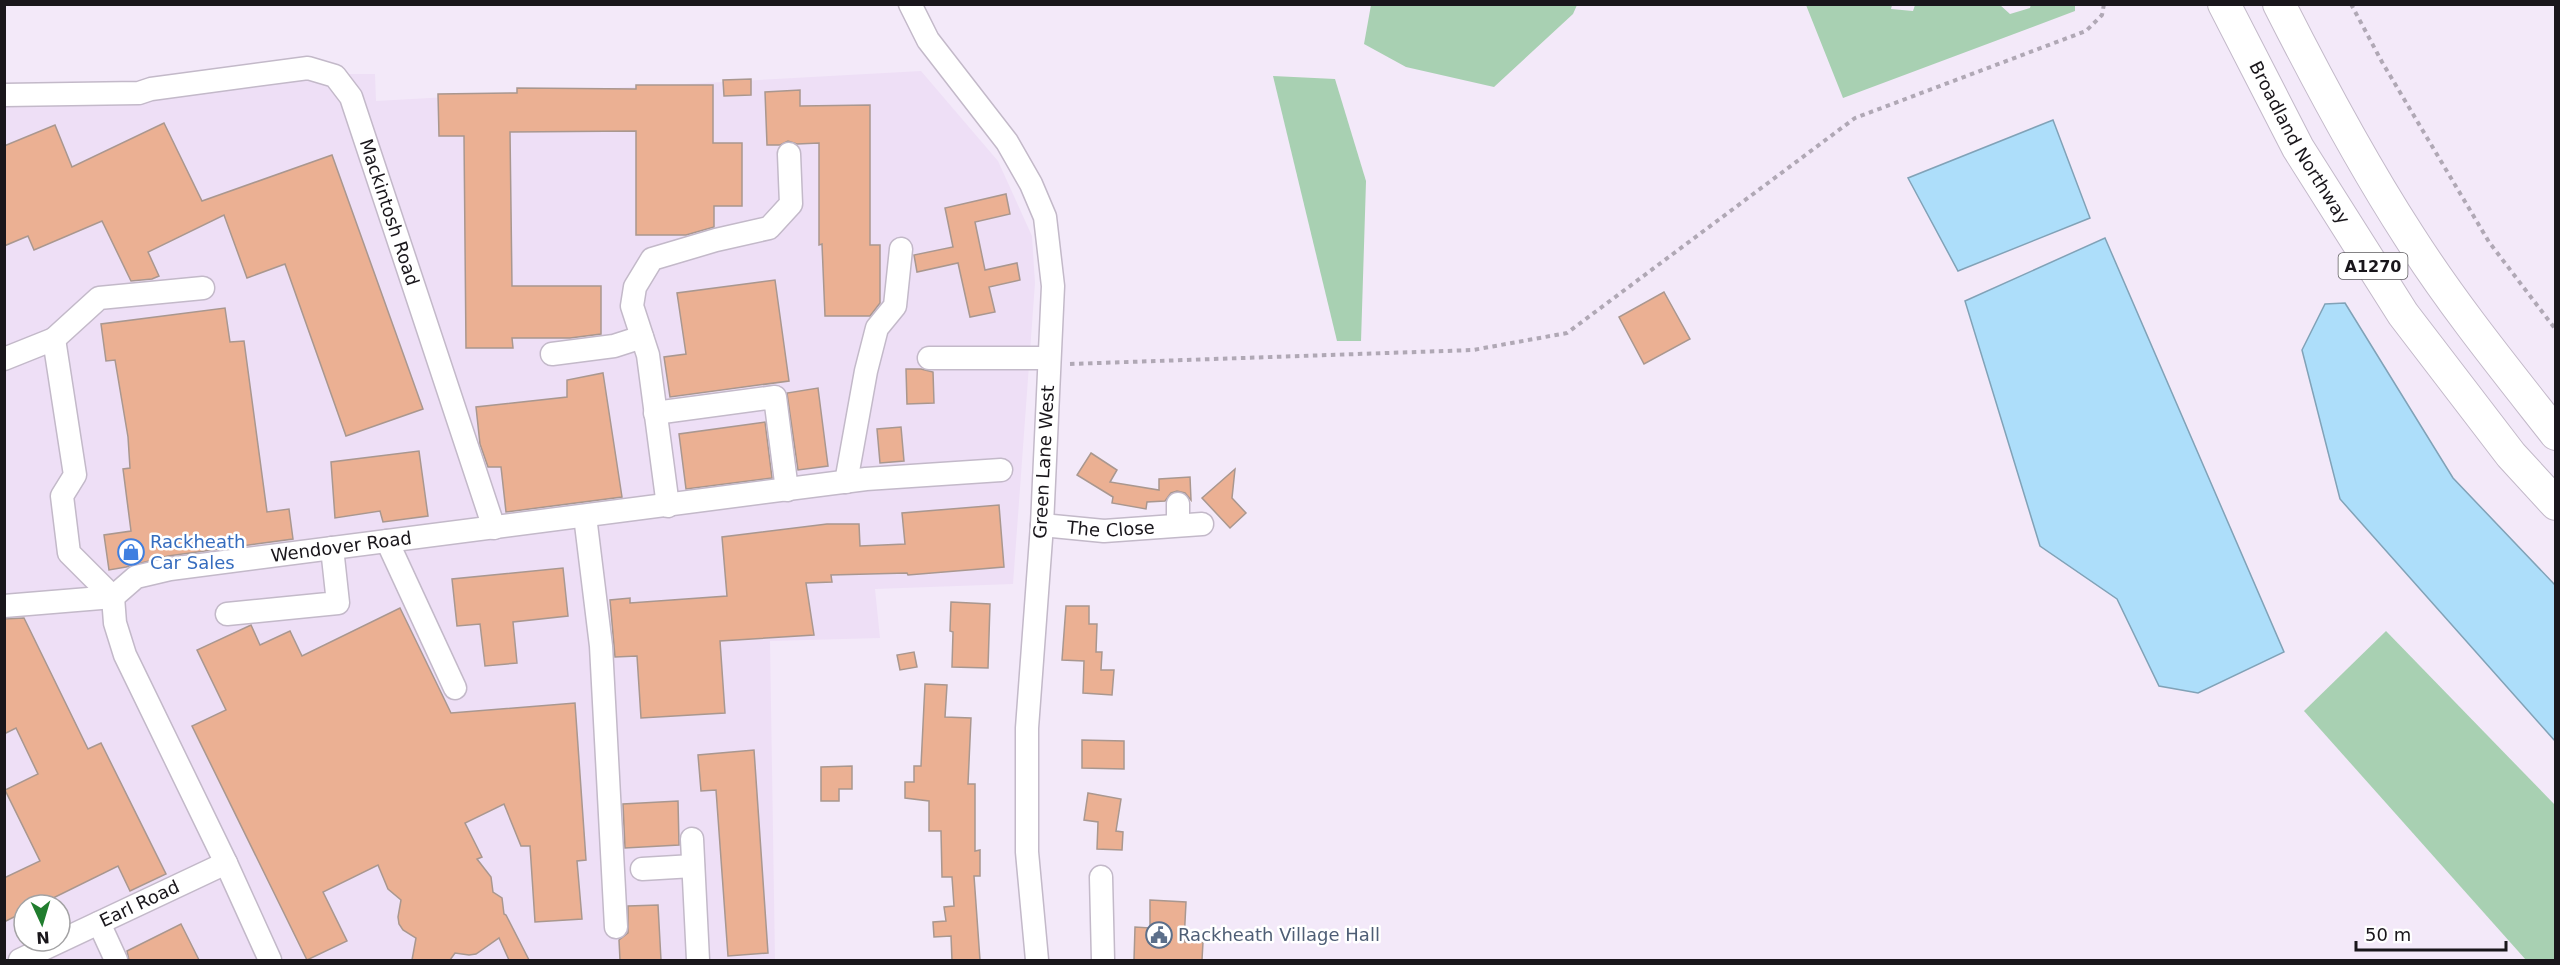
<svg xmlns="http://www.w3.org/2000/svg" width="2560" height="965" viewBox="0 0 2560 965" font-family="'DejaVu Sans',sans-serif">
  <rect width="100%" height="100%" fill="#f3e9f9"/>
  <path fill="#eedff6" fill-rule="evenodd" d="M921,71L998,161L1032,236L1035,283L1013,584L875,589L880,638L770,641L775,960H5L4,87L312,74H375L376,101ZM24,905H60V941H24Z"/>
  <g fill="#a8d0b2">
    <polygon points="1371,5 1371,4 1577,5 1573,14 1494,87 1406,67 1364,44"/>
    <polygon points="2000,5 2010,14 2030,8 2031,4 2075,5 2075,11 1843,98 1806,5 1892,5 1891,9 1913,11 1915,5"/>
    <polygon points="1273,76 1335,79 1366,181 1361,341 1337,341"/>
    <polygon points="2386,631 2555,805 2555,960 2526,960 2304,711"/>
  </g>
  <g fill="#addefa" stroke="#81a2b7" stroke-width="1.5">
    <polygon points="2053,120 2090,218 1958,271 1908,178"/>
    <polygon points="2105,238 2284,652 2198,693 2159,686 2117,599 2040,546 1965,301"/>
    <polygon points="2345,303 2453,478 2555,585 2555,741 2340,499 2302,350 2325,304"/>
  </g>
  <g fill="#ebb093" stroke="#a9978f" stroke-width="1.5">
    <polygon points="751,79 751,95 724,96 723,80"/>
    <polygon points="636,85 713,85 713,143 742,143 742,206 714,206 714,227 686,235 636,235 636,131 510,132 512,286 601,286 601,334 570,338 512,338 513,348 466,348 464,136 439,136 438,94 517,93 517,88 636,89"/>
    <polygon points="800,90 800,106 870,105 870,245 880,245 880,303 870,316 825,316 822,244 819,245 819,143 797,144 788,141 780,145 767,145 765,92"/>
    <polygon points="164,123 202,201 332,155 423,409 346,436 285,264 247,278 224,215 148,252 159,276 152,279 131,281 102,221 34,250 28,236 4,246 4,146 55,125 72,167"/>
    <polygon points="1006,194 1010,214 975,222 985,270 1017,263 1020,280 989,287 995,312 970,317 958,263 917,272 914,255 953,247 945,208"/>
    <polygon points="775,280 789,381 670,397 664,357 686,354 677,293"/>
    <polygon points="1664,292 1690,339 1644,364 1619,317"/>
    <polygon points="225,308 230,342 244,341 267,512 289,509 293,539 168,556 126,567 109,570 104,535 131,531 123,469 130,468 128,437 115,360 106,361 101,324"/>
    <polygon points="906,369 921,369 933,372 934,403 907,404"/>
    <polygon points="603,373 622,497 506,512 501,467 488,467 480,444 476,407 567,397 567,380"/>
    <polygon points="818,388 828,466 798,470 787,393"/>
    <polygon points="765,422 772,478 686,489 679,434"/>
    <polygon points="901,427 904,461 880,463 877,429"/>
    <polygon points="419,451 428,516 383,522 380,511 335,518 331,462"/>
    <polygon points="1091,453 1117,470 1110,482 1159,490 1159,479 1190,477 1191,500 1185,493 1177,491 1171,493 1165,501 1147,502 1146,509 1112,503 1113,497 1077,475"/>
    <polygon points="1235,469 1232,498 1246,513 1230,528 1202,498"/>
    <polygon points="999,505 1004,567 908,575 907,573 831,575 832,582 806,583 814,635 720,641 725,713 641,718 637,656 615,657 610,600 630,598 630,603 727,596 722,537 827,524 859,524 860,546 905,544 902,513"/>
    <polygon points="563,568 568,616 513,622 517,663 485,666 480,624 457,626 452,579"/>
    <polygon points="951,602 990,604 988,668 952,667 953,632 950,631"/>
    <polygon points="1066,606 1089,606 1089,624 1097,624 1096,652 1102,652 1101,670 1114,670 1112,695 1083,693 1084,661 1062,660"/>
    <polygon points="400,608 451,713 575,703 586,860 577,861 582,919 535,922 530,846 521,846 504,804 465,823 482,857 477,859 491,877 493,892 502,898 504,914 506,915 529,960 509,960 499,938 476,954 469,955 455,953 450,960 412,960 416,938 403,930 399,924 398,917 401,900 388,889 378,865 323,892 347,941 307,960 192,726 226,710 197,650 251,625 260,645 290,631 302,656"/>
    <polygon points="24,618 88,749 101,743 166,874 130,891 118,866 39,905 24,905 24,912 4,922 4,878 40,861 5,790 38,774 16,728 4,734 4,619"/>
    <polygon points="914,652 917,667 900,670 897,655"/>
    <polygon points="925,684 947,685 945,717 971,718 968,784 975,784 975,851 980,850 980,876 974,876 980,960 952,960 951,936 934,937 933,922 946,921 944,907 954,906 952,877 942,877 941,831 929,831 929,801 905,798 905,782 914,782 914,766 921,766"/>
    <polygon points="1082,740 1124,741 1124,769 1082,768"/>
    <polygon points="754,750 768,953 728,956 716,790 701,791 698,755"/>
    <polygon points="852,766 852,789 839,789 839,801 821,801 821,767"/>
    <polygon points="1088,793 1121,799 1116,831 1123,832 1122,850 1097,849 1098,822 1084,820"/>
    <polygon points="678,801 679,845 625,848 623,804"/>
    <polygon points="1150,900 1186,902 1184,942 1203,942 1202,960 1134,960 1135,927 1150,928"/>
    <polygon points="658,905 661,960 620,960 619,940 628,933 628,906"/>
    <polygon points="181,924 199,960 129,960 127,951"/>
  </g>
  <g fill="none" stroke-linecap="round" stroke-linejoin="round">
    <g stroke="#c3b9c9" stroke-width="25">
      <g id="minor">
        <polyline points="910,4 928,40 1007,142 1031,184 1045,217 1053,286 1042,525 1027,728 1027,852 1037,960"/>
        <path id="s1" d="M4,95L139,93L151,89L308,68L335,76L351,97L494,528"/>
        <polyline points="54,339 99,298 203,288"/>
        <polyline points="552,354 614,346 642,337"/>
        <polyline points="929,358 1049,358"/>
        <polyline points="4,359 54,339 75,475 62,496 69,553 113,597"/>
        <polyline points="655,413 775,397 787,490"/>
        <polyline points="846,482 866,371 877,328 895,306 901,249"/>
        <polyline points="1178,504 1178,525"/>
        <polyline points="668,506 648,355 632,306 635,287 652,259 716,240 769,228 791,204 789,154"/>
        <polyline points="585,516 601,646 616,927"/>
        <path id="s2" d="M1042,525L1104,531L1202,524"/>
        <polyline points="387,541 455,688"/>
        <path id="s3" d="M113,597L136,577L170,569L866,479L1001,470"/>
        <polyline points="113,597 115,623 125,655 226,863 270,960"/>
        <polyline points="4,606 113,597"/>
        <polyline points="227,614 338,603 332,548"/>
        <polyline points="692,839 698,960"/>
        <polyline points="642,869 693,866"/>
        <polyline points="1101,877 1103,960"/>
        <polyline points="99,923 116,960"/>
        <path id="s4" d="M20,960L226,863"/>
      </g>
    </g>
    <g stroke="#c3b9c9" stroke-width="34">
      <g id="highway">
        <path id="s5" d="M2224,4L2298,148L2403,314L2511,455L2556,504"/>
        <path d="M2279,4C2319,83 2361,162 2409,236C2453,305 2505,369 2556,434"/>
      </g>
    </g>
    <g stroke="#b0a8b5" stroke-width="4" stroke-dasharray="4.5 4.5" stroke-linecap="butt">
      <polyline points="2351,4 2382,62 2489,242 2556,330"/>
      <polyline points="1070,364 1473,350 1567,333 1855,118 2086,31 2102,15 2104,4"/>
    </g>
    <use href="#minor" stroke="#fff" stroke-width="22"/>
    <use href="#highway" stroke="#fff" stroke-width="32"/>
  </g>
  <defs>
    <g id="shop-ring" transform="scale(1.35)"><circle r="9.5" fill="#fff" stroke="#3f7fe0" stroke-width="1.5"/><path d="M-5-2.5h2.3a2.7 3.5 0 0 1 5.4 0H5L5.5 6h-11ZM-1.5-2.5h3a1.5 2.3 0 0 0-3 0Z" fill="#3f7fe0"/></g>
    <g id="civic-ring" transform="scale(1.35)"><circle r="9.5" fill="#fff" stroke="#5c6f8a" stroke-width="1.5"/><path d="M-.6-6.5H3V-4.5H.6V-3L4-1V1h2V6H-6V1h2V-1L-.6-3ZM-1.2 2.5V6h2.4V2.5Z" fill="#5c6f8a"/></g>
  </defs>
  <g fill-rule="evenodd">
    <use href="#shop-ring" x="131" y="552"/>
    <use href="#civic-ring" x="1159" y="935"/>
  </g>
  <g text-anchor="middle" stroke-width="5" stroke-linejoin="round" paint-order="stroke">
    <rect fill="#fff" stroke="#5e5c5f" stroke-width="1.5" x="2338.5" y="253" width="69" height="26" rx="4.5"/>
    <g font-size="16" font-weight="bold" fill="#19161b">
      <text x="2373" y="272">A1270</text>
    </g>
    <g font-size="18" fill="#19161b" stroke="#fff">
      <text dy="6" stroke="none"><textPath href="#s5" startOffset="158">Broadland Northway</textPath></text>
      <text dy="6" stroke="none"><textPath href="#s1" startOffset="482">Mackintosh Road</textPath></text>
      <text transform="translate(1044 462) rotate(-87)" y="6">Green Lane West</text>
      <text dy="6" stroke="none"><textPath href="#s2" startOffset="69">The Close</textPath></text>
      <text dy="6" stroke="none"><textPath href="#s3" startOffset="238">Wendover Road</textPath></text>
      <text dy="6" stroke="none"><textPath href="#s4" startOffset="132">Earl Road</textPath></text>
    </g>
    <g font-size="18" fill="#366cbe" stroke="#fff" text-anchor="start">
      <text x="150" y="548">Rackheath<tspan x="150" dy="21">Car Sales</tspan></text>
    </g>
    <g font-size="18" fill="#4e5e75" stroke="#fff" text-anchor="start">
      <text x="1178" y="941">Rackheath Village Hall</text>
    </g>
  </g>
  <rect width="2560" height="965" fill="none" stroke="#19161b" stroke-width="12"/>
  <g transform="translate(42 923) rotate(176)"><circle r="28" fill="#ffffff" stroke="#a3a2a4" stroke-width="1.5"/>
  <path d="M0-4.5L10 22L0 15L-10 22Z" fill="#207d2e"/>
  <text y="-9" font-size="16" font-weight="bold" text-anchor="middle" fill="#19161b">N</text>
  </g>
  <path d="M2356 941v9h150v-9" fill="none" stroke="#19161b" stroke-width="3"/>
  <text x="2365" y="941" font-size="18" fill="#19161b" stroke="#ffffff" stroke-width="4.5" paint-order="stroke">50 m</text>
</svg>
